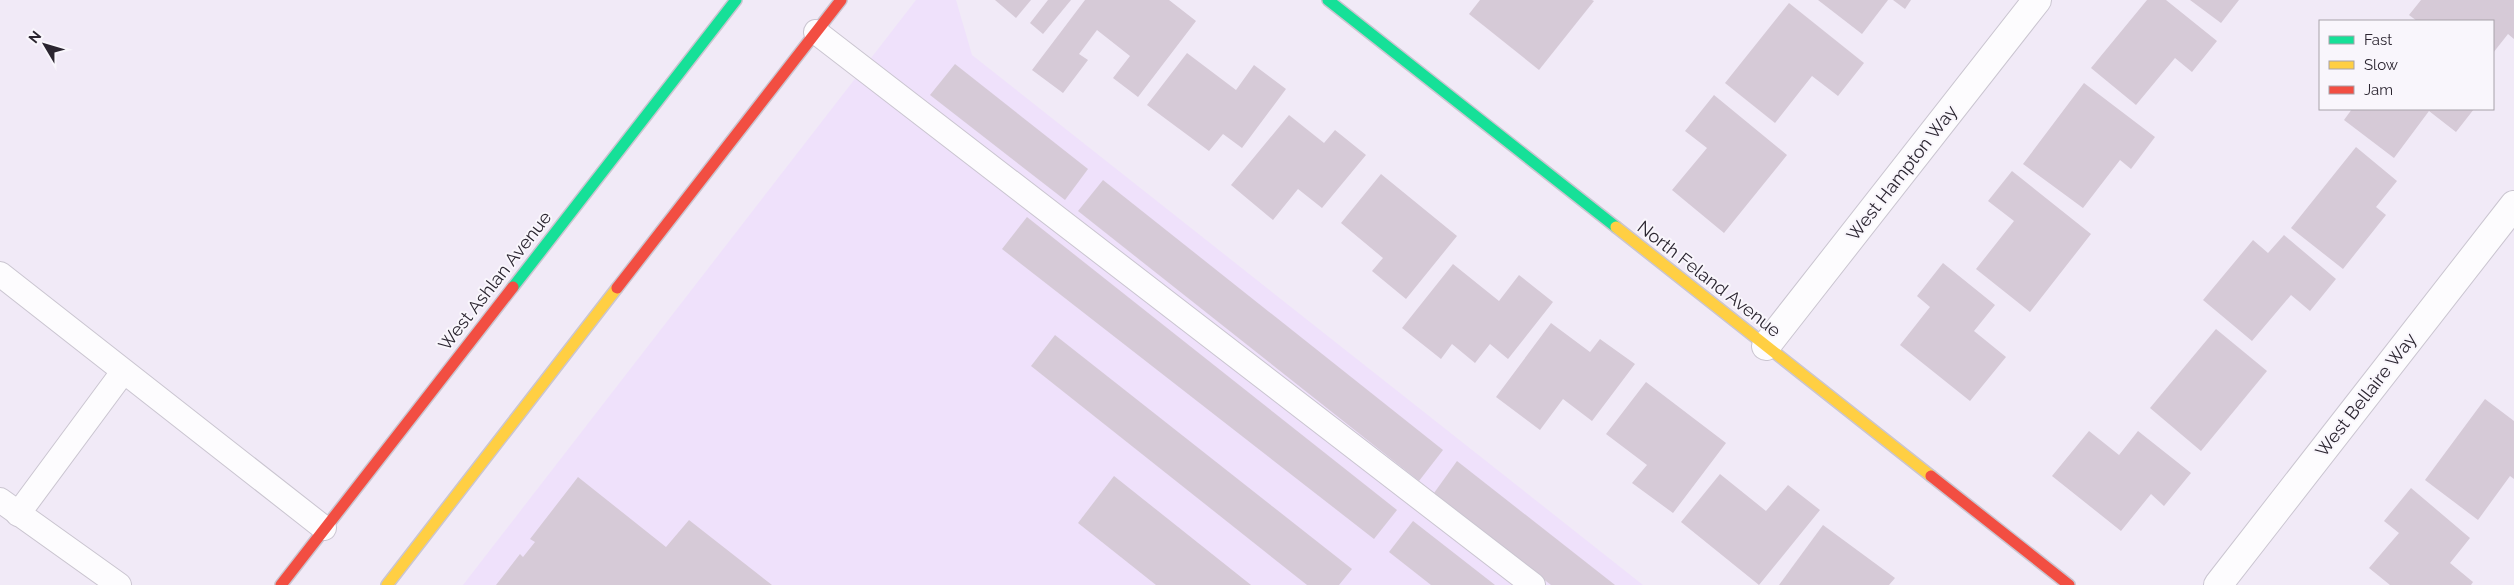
<svg xmlns="http://www.w3.org/2000/svg" width="2514" height="585" viewBox="0 0 2514 585" font-family="Raleway,sans-serif">
  <rect width="100%" height="100%" fill="#f1eaf7"/>
  <polygon fill="#efe1fb" points="916,0 956,0 972,55 1643,585 463,585"/>
  <g fill="#d6cad7">
    <polygon points="995,0 1031,0 1016,18"/>
    <polygon points="1048,0 1071,0 1043,34 1030,23"/>
    <polygon points="1085,0 1169,0 1196,21 1138,97 1113,78 1130,56 1097,30 1079,54 1088,60 1063,93 1032,70"/>
    <polygon points="1480,0 1592,0 1594,1 1539,70 1469,14"/>
    <polygon points="1818,0 1888,0 1862,34"/>
    <polygon points="1893,0 1911,0 1905,9"/>
    <polygon points="2147,0 2166,0 2217,41 2192,72 2175,58 2136,105 2091,68"/>
    <polygon points="2190,0 2239,0 2221,23"/>
    <polygon points="2421,0 2514,0 2514,39 2508,34 2493,53 2493,21 2417,21 2409,15"/>
    <polygon points="1789,3 1864,63 1838,96 1812,76 1775,123 1725,83"/>
    <polygon points="1187,53 1236,90 1254,65 1286,89 1242,148 1223,134 1209,151 1147,105"/>
    <polygon points="955,64 1088,169 1065,200 930,95"/>
    <polygon points="2084,83 2155,137 2131,169 2120,160 2083,208 2023,164"/>
    <polygon points="1714,95 1787,155 1724,233 1672,190 1707,148 1685,131"/>
    <polygon points="2352,109 2474,109 2456,132 2429,111 2394,158 2344,120"/>
    <polygon points="1289,115 1324,143 1335,130 1366,155 1322,208 1298,189 1273,220 1231,185"/>
    <polygon points="2356,147 2397,181 2376,207 2386,215 2343,269 2291,228"/>
    <polygon points="2012,171 2091,234 2030,312 1976,269 2014,221 1988,201"/>
    <polygon points="1381,174 1457,236 1406,299 1372,271 1383,258 1341,223"/>
    <polygon points="1103,180 1443,450 1419,481 1078,211"/>
    <polygon points="1027,217 1397,510 1374,539 1002,249"/>
    <polygon points="2284,235 2336,279 2310,311 2291,295 2252,341 2203,300 2253,240 2268,253"/>
    <polygon points="1943,263 1995,305 1974,331 2006,357 1970,401 1900,345 1930,307 1917,296"/>
    <polygon points="1453,264 1499,301 1519,275 1553,302 1508,359 1490,344 1475,363 1452,344 1441,359 1402,328"/>
    <polygon points="1551,323 1590,352 1600,339 1635,364 1592,421 1563,399 1540,430 1496,397"/>
    <polygon points="2216,329 2267,371 2201,451 2150,408"/>
    <polygon points="1055,335 1352,569 1339,585 1307,585 1031,366"/>
    <polygon points="1646,382 1726,443 1673,513 1632,483 1647,465 1606,434"/>
    <polygon points="2485,399 2514,421 2514,479 2510,476 2478,520 2425,480"/>
    <polygon points="2089,431 2119,455 2138,431 2191,473 2164,506 2151,494 2121,531 2052,476"/>
    <polygon points="1457,461 1615,585 1551,585 1434,493"/>
    <polygon points="1720,474 1766,511 1788,485 1820,510 1759,585 1681,522"/>
    <polygon points="1114,476 1251,585 1156,585 1078,523"/>
    <polygon points="578,477 666,547 689,520 772,585 496,585 520,554 523,557 535,542 530,539"/>
    <polygon points="2411,488 2470,538 2450,563 2473,582 2471,585 2390,585 2369,568 2399,533 2384,521"/>
    <polygon points="1413,521 1495,585 1431,585 1389,552"/>
    <polygon points="1823,525 1895,578 1889,585 1779,585"/>
  </g>
  <g fill="none" stroke-linecap="round" stroke-linejoin="round">
    <g stroke="#cac5d0" stroke-width="26">
      <g id="lane">
        <polyline points="816,32 1533,585"/>
        <polyline points="0,274 324,528"/>
        <polyline points="0,500 119,585"/>
        <polyline points="18,514 123,372"/>
      </g>
    </g>
    <g stroke="#cac5d0" stroke-width="30">
      <g id="street">
        <polyline points="1766,346 2037,0"/>
        <polyline points="2218,585 2514,205"/>
      </g>
    </g>
    <g stroke="#cac5d0" stroke-width="14">
      <g id="fast">
        <polyline points="1328,0 1616,227"/>
        <polyline points="513,287 736,0"/>
      </g>
    </g>
    <g stroke="#cac5d0" stroke-width="14">
      <g id="slow">
        <polyline points="1616,227 1931,476"/>
        <polyline points="387,585 617,288"/>
      </g>
    </g>
    <g stroke="#cac5d0" stroke-width="14">
      <g id="jam">
        <polyline points="617,288 841,0"/>
        <polyline points="1931,476 2069,585"/>
        <polyline points="281,585 513,287"/>
      </g>
    </g>
    <use href="#lane" stroke="#fdfcfe" stroke-width="24"/>
    <use href="#street" stroke="#fdfcfe" stroke-width="28"/>
    <use href="#fast" stroke="#16e098" stroke-width="11"/>
    <use href="#slow" stroke="#ffcf43" stroke-width="11"/>
    <use href="#jam" stroke="#f24e42" stroke-width="11"/>
  </g>
  <g text-anchor="middle" stroke-width="4" stroke-linejoin="round" paint-order="stroke">
    <g font-size="18" fill="#2b2530" stroke="#f9f6fc">
      <text transform="translate(1902 173) rotate(-52)" y="6">West Hampton Way</text>
      <text transform="translate(1709 279) rotate(38)" y="6">North Feland Avenue</text>
      <text transform="translate(495 281) rotate(-52)" y="6">West Ashlan Avenue</text>
      <text transform="translate(2366 395) rotate(-52)" y="6">West Bellaire Way</text>
    </g>
  </g>
  <rect x="2319" y="20" width="175" height="90" fill="#f9f6fc" stroke="#a7a2aa"/>
  <rect x="2329" y="36" width="25" height="8" fill="#16e098" stroke="#a7a2aa"/>
  <text x="2364" y="45" font-size="15" fill="#2b2530">Fast</text>
  <rect x="2329" y="61" width="25" height="8" fill="#ffcf43" stroke="#a7a2aa"/>
  <text x="2364" y="70" font-size="15" fill="#2b2530">Slow</text>
  <rect x="2329" y="86" width="25" height="8" fill="#f24e42" stroke="#a7a2aa"/>
  <text x="2364" y="95" font-size="15" fill="#2b2530">Jam</text>
  <g transform="translate(45 45) rotate(308)" stroke="#f9f6fc" stroke-width="4" paint-order="stroke">
  <path d="M0-4L9 19L0 12L-9 19Z" fill="#2b2530"/>
  <text y="-8" font-size="14" font-weight="bold" text-anchor="middle" fill="#2b2530">N</text>
  </g>
</svg>
